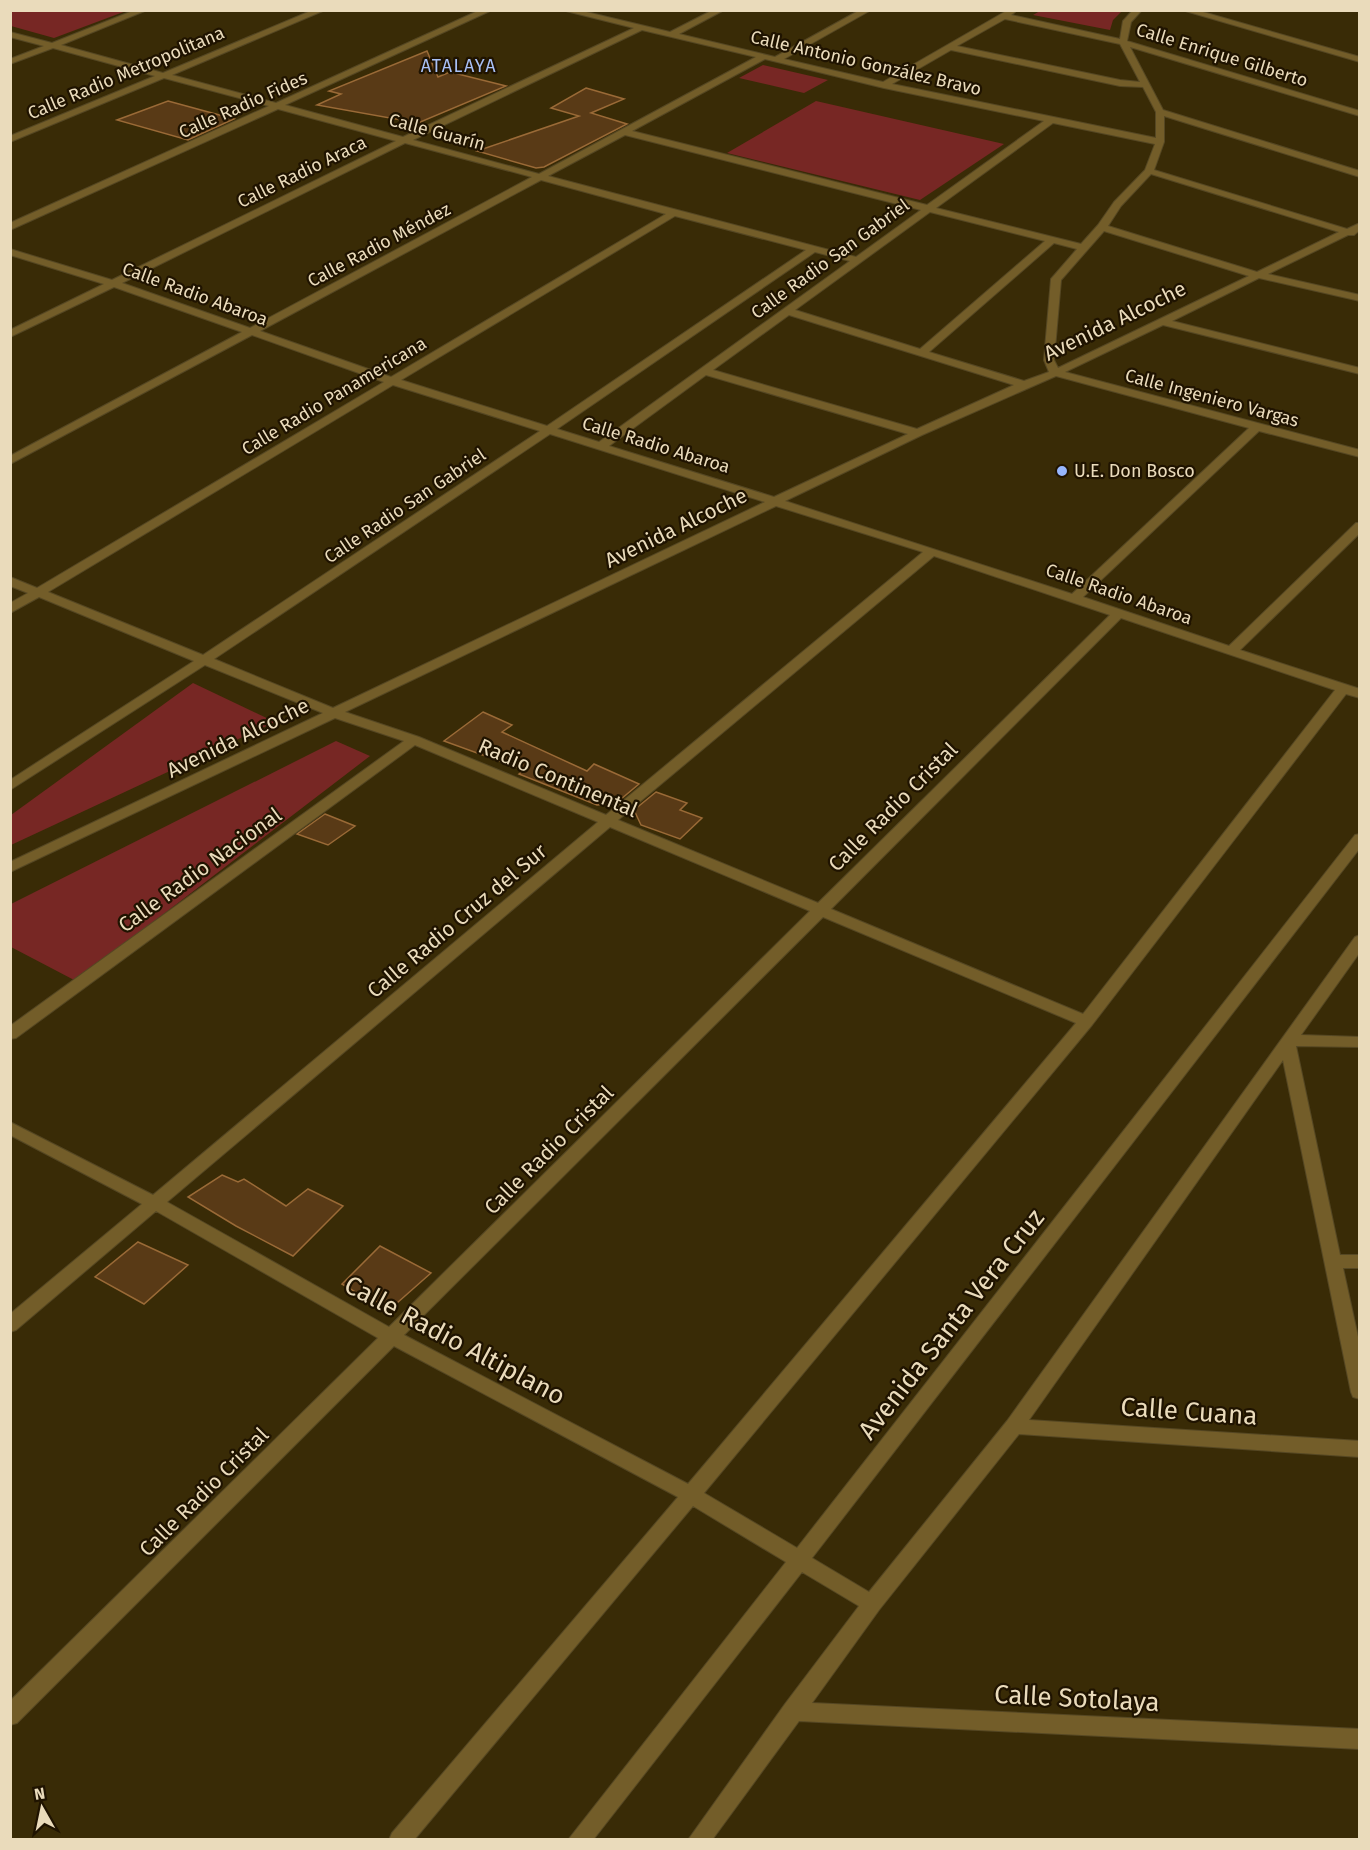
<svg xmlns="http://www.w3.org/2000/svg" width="1370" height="1850" viewBox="0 0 1370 1850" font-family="'Fira Sans',sans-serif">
  <rect width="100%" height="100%" fill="#392b06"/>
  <g fill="#772724">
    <polygon points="10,11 11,10 126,11 54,38 11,26"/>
    <polygon points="1040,11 1040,10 1122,11 1113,20 1110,30 1033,15"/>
    <polygon points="763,65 828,80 804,93 739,78"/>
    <polygon points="816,101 1004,144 920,200 727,153"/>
    <polygon points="193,683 275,722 11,845 11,815"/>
    <polygon points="336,741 370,756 76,981 11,947 11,904"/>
  </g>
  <g fill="#593a16" stroke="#9a6a37" stroke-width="1.5">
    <polygon points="427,51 438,77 450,72 506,86 418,123 317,105 341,94 329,91"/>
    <polygon points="586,88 624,99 591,113 627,124 544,167 536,168 477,151 579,116 551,108"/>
    <polygon points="168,101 234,119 188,140 117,120"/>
    <polygon points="483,712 512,725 502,732 587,771 594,764 639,784 615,804 597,805 519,774 524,770 444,741"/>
    <polygon points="656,792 687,803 680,810 702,818 680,839 641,825 634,810"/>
    <polygon points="325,814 355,826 328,845 297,834"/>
    <polygon points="222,1175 238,1182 244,1179 286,1206 308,1189 343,1206 293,1256 236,1226 188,1197"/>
    <polygon points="138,1242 188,1265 144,1304 95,1277"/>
    <polygon points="380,1246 431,1273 397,1303 370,1301 342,1284"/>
  </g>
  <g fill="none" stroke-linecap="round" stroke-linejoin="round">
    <g stroke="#554723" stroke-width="2">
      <g id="minor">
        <path d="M135,10H147L61,45L163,73L313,10H325L172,75L276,103L480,10H492L285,105L403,137L634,28L562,10H578L670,32L713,10H724L679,34L775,57L860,10H871L784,59L883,82L1008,10L1015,12L1011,15L1120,39L1123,21L1133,10H1142L1131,22L1127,41L1360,111V116L1130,47L1163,110L1360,171V177L1164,116V142L1154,170L1347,229L1360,223V230L1354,235H1348L1268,274L1360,295V301L1259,278L1172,321L1360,368V374L1163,325L1065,372L1360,450V457L1259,431L1083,597L1229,646L1356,523H1360V533L1240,650L1360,689V698L1346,694L1092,1025L704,1493L797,1548L1355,835L1360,834V848L812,1558L869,1592L1007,1421L1355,937L1360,935V952L1301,1035L1360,1037V1047L1296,1046L1340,1255H1360V1268H1343L1360,1346V1399L1353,1397L1351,1392L1283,1060L1029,1420L1360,1441V1457L1019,1434L879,1610L812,1703L1360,1729V1749L799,1721L712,1840H688L785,1704L859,1606L802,1572L593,1840H568L786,1562L693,1506L414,1840H389L392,1833L678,1497L394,1346L17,1723L10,1725V1701L378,1338L156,1211L16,1330L10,1332V1314L142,1204L10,1135V1122L153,1195L598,822L415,745L16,1038L10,1039V1026L404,741L335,718L10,872V862L323,713L205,665L10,790V780L194,661L39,597L10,613V603L28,593L10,586V577L37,588L384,382L252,335L10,464V456L242,332L114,287L10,337V330L104,284L10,255V249L112,280L396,141L278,109L10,230V223L269,106L164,78L10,142V136L155,76L53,48L10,64V59L44,46L10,37V32L52,43ZM1005,19L1120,44L1140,82L1120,80L957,46ZM642,30L756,57L539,174L413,140ZM951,50L1120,86L1143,87L1156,112V138L892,84ZM765,59L884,88L1044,121L927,205L632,131ZM1053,123L1155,144L1145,170L1114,202L1098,225L1081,244L936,208ZM625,135L921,210L856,257L548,176ZM405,143L532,177L250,328L122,283ZM1151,174L1339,232L1257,272L1108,226L1121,206ZM541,180L666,214L391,377L260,331ZM930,212L1045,241L920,349L795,310ZM675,216L806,250L547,426L401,380ZM1104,231L1249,276L1058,368L1054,360L1061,280ZM1054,243L1077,249L1051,279L1044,360L1049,372L1024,381L929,352ZM815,252L850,261L599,442L557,429ZM789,315L1014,385L917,429L713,370ZM706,375L908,434L774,497L609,446ZM1056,376L1249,428L1072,594L785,501L922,435ZM393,385L540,431L203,655L48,592ZM550,434L765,502L333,708L214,659ZM776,506L923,552L606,815L419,737L345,712ZM934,556L1110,615L818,903L618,820ZM1121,618L1335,690L1083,1014L831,909ZM610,827L810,911L389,1327L167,1202ZM823,917L1076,1023L688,1484L404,1335Z"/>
        <polygon points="1182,10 1196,10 1360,57 1360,62"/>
      </g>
    </g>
    <use href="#minor" fill="#735d29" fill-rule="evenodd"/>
  </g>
  <circle fill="#97b6fd" stroke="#1f1300" stroke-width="2" cx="1062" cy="471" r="6"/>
  <g text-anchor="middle" stroke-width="4.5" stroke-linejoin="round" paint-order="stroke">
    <g font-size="18" fill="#eadbbb" stroke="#1f1300">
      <text transform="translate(1222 55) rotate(17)" y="6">Calle Enrique Gilberto</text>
      <text transform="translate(866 63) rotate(13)" y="6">Calle Antonio González Bravo</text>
      <text transform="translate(126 73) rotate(-23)" y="6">Calle Radio Metropolitana</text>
      <text transform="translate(243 105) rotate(-24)" y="6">Calle Radio Fides</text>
      <text transform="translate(437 132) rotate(15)" y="6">Calle Guarín</text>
      <text transform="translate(302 172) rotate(-26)" y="6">Calle Radio Araca</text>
      <text transform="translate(379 245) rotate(-28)" y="6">Calle Radio Méndez</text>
      <text transform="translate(830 259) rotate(-36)" y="6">Calle Radio San Gabriel</text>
      <text transform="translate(195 294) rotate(20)" y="6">Calle Radio Abaroa</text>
      <text transform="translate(334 396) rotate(-31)" y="6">Calle Radio Panamericana</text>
      <text transform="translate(1212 398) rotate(15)" y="6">Calle Ingeniero Vargas</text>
      <text transform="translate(656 445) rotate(17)" y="6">Calle Radio Abaroa</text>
      <text transform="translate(405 506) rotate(-34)" y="6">Calle Radio San Gabriel</text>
      <text transform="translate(1119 594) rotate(19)" y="6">Calle Radio Abaroa</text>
    </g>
    <g font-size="18" letter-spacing="1.5" fill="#a9c1f6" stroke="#1f1300">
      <text x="459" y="72">ATALAYA</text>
    </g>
    <g font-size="18" fill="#eadbbb" stroke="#1f1300" text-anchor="start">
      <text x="1074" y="477">U.E. Don Bosco</text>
    </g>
    <g font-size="21" fill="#eadbbb" stroke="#1f1300">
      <text transform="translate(1115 321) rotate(-26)" y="7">Avenida Alcoche</text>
      <text transform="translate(676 528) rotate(-26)" y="7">Avenida Alcoche</text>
      <text transform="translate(238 738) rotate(-26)" y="7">Avenida Alcoche</text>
      <text transform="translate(558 778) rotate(23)" y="7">Radio Continental</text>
      <text transform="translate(893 807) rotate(-45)" y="7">Calle Radio Cristal</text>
      <text transform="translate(200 870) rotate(-36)" y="7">Calle Radio Nacional</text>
      <text transform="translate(457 921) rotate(-40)" y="7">Calle Radio Cruz del Sur</text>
      <text transform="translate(549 1150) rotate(-45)" y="7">Calle Radio Cristal</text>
      <text transform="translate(204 1492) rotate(-45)" y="7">Calle Radio Cristal</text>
    </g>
    <g font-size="26" fill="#eadbbb" stroke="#1f1300">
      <text transform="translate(951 1324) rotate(-52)" y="9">Avenida Santa Vera Cruz</text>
      <text transform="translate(455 1340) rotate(28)" y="9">Calle Radio Altiplano</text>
      <text transform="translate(1189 1411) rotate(4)" y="9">Calle Cuana</text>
      <text transform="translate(1077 1698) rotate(3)" y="9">Calle Sotolaya</text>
    </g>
  </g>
  <rect width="1370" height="1850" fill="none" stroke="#eadbbb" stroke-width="24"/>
  <g transform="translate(42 1808) rotate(351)" stroke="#1f1300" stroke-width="4.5" paint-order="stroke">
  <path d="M0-4.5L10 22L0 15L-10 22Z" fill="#eadbbb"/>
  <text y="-9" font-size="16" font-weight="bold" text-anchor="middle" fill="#eadbbb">N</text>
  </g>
</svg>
